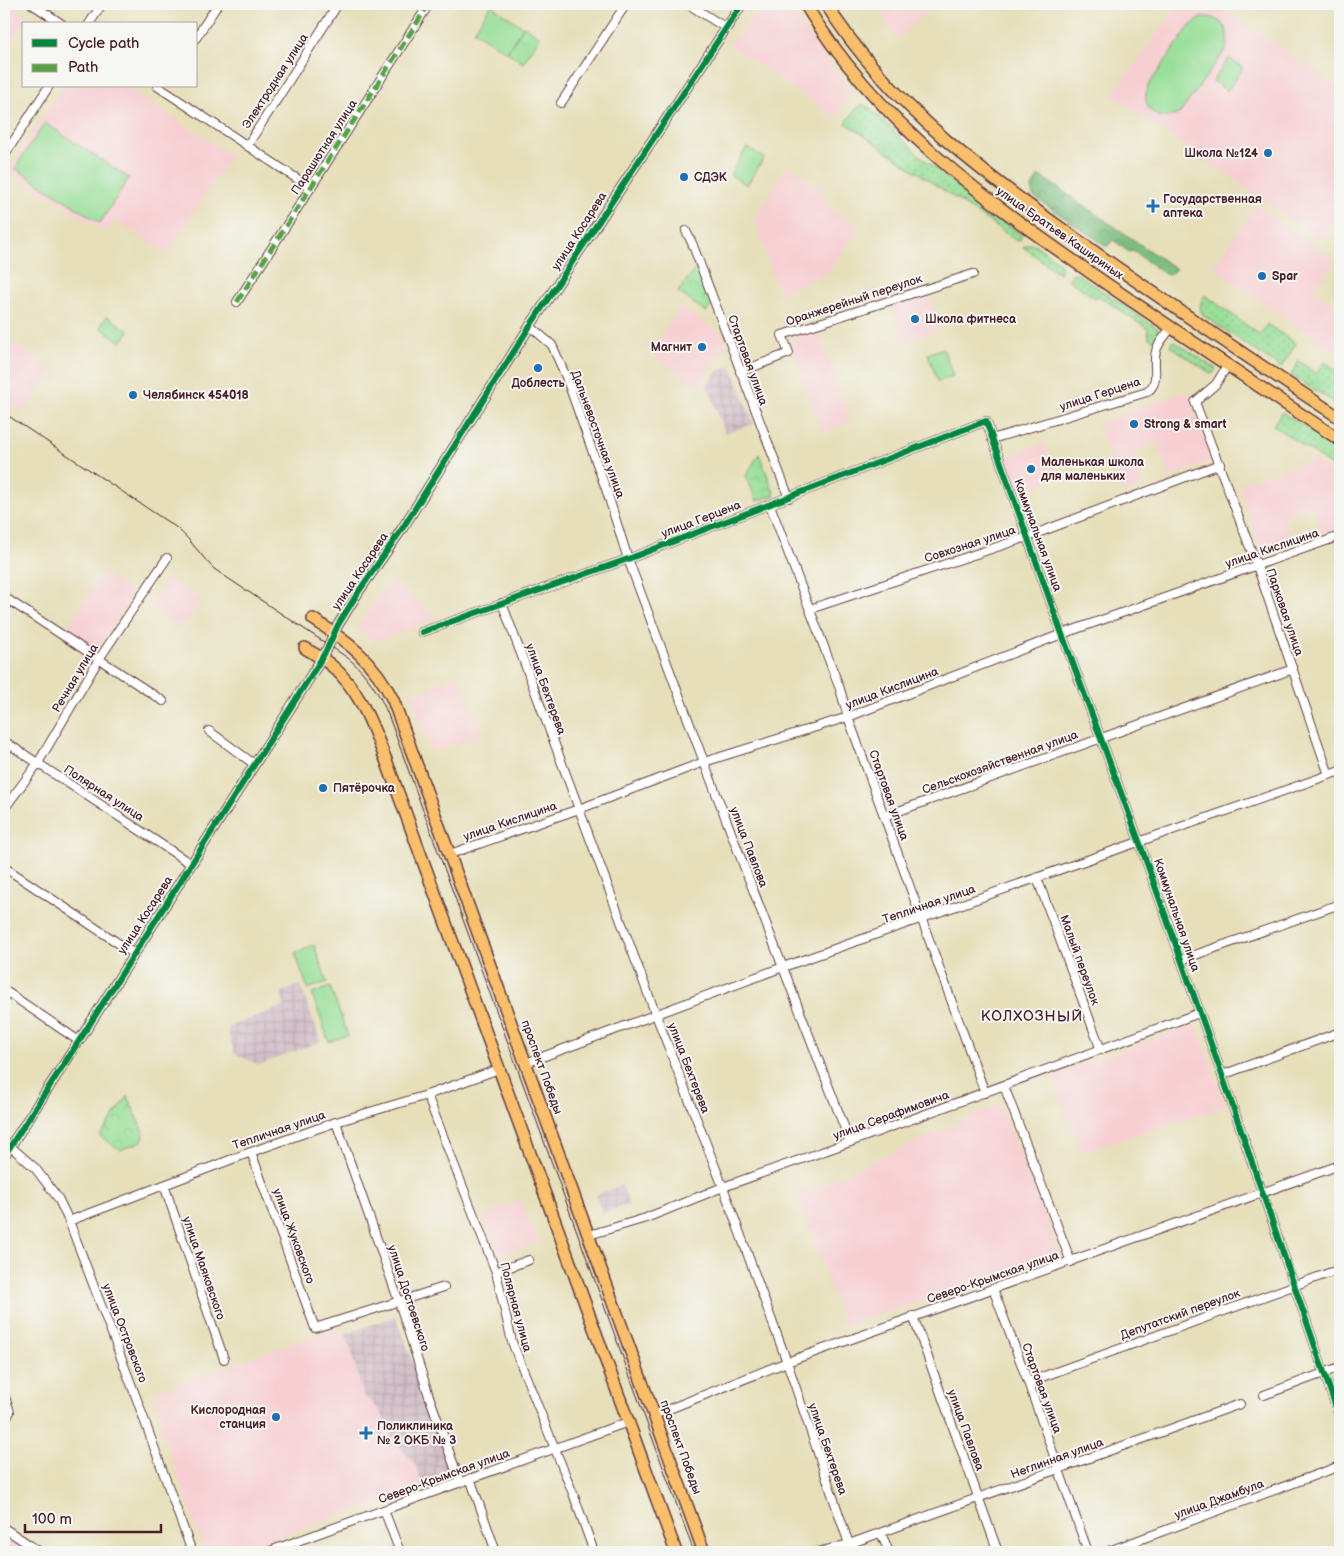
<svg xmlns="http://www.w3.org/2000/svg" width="1344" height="1556" viewBox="0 0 1344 1556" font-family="'Balsamiq Sans',sans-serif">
  <defs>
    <pattern id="industrial-grid" width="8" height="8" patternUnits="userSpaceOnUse" patternTransform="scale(1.25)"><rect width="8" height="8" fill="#d2bdc7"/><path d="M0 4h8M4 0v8" fill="none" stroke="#b6a2ab"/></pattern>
    <pattern id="grass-dots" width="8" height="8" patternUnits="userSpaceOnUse" patternTransform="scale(1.25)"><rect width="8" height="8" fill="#99df98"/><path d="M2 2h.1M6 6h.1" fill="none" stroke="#85bf83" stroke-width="1.8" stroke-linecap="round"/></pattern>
    <pattern id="forest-crowns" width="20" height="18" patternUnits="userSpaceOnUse" patternTransform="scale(1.25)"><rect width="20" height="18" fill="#7abe80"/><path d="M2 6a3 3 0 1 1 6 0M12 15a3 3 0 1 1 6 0" fill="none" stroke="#669a69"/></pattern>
    <pattern id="park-crowns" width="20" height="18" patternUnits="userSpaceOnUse" patternTransform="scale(1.25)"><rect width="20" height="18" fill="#99df98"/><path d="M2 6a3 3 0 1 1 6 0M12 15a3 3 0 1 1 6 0" fill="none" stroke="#85bf83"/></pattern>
  </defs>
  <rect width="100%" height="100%" fill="#f6f6f2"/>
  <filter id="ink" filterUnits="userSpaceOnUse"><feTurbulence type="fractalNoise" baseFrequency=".02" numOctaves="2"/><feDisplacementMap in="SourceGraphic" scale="10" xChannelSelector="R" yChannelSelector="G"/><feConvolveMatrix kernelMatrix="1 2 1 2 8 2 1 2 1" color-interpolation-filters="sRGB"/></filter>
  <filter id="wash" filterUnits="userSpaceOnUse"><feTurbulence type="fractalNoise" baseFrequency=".0096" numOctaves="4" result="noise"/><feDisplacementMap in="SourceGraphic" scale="20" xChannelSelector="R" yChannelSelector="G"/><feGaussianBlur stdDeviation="1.12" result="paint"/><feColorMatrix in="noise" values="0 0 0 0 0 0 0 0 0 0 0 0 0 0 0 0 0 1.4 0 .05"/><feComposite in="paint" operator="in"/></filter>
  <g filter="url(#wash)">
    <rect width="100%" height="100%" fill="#e6dfba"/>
    <g fill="#f7cfd3">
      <polygon points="4,4 9,4 28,17 4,53"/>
      <polygon points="764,4 785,4 851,92 836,117 729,45"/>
      <polygon points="879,4 935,4 896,40"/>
      <polygon points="1179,4 1217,4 1340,89 1340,211 1320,240 1112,95"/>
      <polygon points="63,86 124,86 231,155 167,254 115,220 106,233 8,170"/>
      <polygon points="788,166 825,191 820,200 859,227 828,273 779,294 755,219"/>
      <polygon points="1256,205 1335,261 1314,290 1340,308 1340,356 1213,268"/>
      <polygon points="928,293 940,330 905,342 892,305"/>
      <polygon points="681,307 722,335 727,345 698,387 649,352"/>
      <polygon points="818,329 851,422 822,433 789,340"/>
      <polygon points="4,337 53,370 25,411 4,397"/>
      <polygon points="1187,391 1212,461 1170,477 1157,443 1132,452 1144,486 1123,494 1097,424"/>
      <polygon points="1044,443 1057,479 1017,494 1004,458"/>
      <polygon points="1315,460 1340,477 1340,529 1322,534 1312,506 1283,515 1293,544 1262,555 1239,484"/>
      <polygon points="102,572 134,593 97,650 66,630"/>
      <polygon points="168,578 202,601 182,629 149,607"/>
      <polygon points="390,580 438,618 375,642 356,627"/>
      <polygon points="458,675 483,735 432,752 411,695"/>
      <polygon points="1190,1026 1199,1030 1225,1107 1081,1152 1052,1075"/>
      <polygon points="1000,1104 1060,1256 844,1326 797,1196"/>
      <polygon points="520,1200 538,1242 500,1255 483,1216"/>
      <polygon points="332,1329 338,1335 346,1334 364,1396 381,1412 392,1438 416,1465 423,1489 374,1504 234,1552 205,1552 159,1425 161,1424 159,1418 163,1417 154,1393"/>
      <polygon points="4,1536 28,1552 4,1552"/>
    </g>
    <g fill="url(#industrial-grid)">
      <polygon points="731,366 754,424 725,433 707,384 718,371"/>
      <polygon points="300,985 321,1041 259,1065 234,1053 227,1027 284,1006 281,992"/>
      <polygon points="622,1185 629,1204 602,1214 596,1195"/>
      <polygon points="396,1316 455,1478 423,1489 416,1465 392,1438 381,1412 364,1396 346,1334"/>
    </g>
    <g fill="url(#grass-dots)" stroke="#727f62">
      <polygon points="863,105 870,108 918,154 956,185 1021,235 1021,239 1017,241 846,123 856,109"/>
      <polygon points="1029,244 1034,244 1059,262 1061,268 1059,273 1023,247"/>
      <polygon points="1076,273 1158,329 1158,336 1155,341 1149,338 1148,329 1097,295 1095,298 1069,280 1072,274"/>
      <path d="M1205,295L1260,335L1267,324L1296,344L1281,368L1204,316C1198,308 1200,303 1205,295Z"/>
      <polygon points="1174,341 1216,369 1212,374 1170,346"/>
      <polygon points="1299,361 1316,374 1325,362 1340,373 1340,406 1291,375"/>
      <polygon points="1282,412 1340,450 1340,472 1273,425"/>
    </g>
    <polygon fill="url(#forest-crowns)" stroke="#626e56" points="1039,175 1176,269 1170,275 1165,274 1133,251 1129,252 1113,240 1107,247 1033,196 1032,187"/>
    <g fill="url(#park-crowns)" stroke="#727f62">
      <polygon points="524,26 540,37 523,63 507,52"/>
      <polygon points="696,268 712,306 706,312 678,292"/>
      <polygon points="759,454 775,495 757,501 746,476"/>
      <polygon points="128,1096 144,1135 142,1141 120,1150 100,1136"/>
    </g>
    <g fill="#99df98" stroke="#727f62">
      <polygon points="491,5 523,27 506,52 474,31"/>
      <path d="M1208,17C1226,20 1230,32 1226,49L1180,113C1159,125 1139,109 1148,86L1189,27L1200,18Z"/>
      <polygon points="1229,58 1243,68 1227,91 1213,81"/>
      <polygon points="45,123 129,178 100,223 15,168"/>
      <polygon points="747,147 764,158 747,185 730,175"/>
      <polygon points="107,316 129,331 121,342 100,327"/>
      <polygon points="943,348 953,376 938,382 928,354"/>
      <polygon points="314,945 327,982 308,989 295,953"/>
      <polygon points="330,987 348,1035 329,1042 312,994"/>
    </g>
  </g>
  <g filter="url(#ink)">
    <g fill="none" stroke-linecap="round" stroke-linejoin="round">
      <g stroke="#613c40" stroke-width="10">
        <g id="minor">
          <polyline points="32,4 62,24"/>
          <polyline points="688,4 726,28"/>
          <polyline points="89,24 102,4"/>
          <polyline points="196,38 218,4"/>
          <polyline points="157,86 311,188"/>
          <polyline points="561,103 626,4"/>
          <polyline points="247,146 338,4"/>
          <polyline points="4,156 49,86"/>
          <polyline points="686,231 692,243 789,498"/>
          <polyline points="237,302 429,4"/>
          <polyline points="530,326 552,345 566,377 607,492 628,559 704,762 850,1142"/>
          <polyline points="1227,366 1216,384 1195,402 1257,566 1329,775"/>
          <polyline points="740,372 789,353 782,335 973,274"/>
          <path d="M992,439L1147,392C1161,382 1152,365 1156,351C1158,343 1166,335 1171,328"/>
          <polyline points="770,505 840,689 848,717 985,1093"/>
          <polyline points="4,597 163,701"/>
          <polyline points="502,603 656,1015 723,1187 787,1362 849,1544"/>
          <polyline points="810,609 1027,537 1220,464"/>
          <polyline points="422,632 628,559 986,421 1062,634 1139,841 1222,1075 1340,1419"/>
          <polyline points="209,731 254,764"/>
          <polyline points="4,741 191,864"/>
          <polyline points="4,809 38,763 99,659 167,558"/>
          <polyline points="885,816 1293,669"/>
          <polyline points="450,854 579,809 704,762 848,717 1062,634 1340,536"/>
          <polyline points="4,867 133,953"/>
          <polyline points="1037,878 1101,1050"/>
          <polyline points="1181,960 1340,904"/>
          <polyline points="4,990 79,1041"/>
          <polyline points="526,1063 783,967 1340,771"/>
          <polyline points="1222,1075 1340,1032"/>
          <polyline points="1004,1086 1071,1262"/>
          <polyline points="427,1095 496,1272 512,1342 574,1496 594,1552"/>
          <polyline points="336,1122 399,1302 429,1396 460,1482"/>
          <polyline points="10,1146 35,1168 58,1198 69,1221 136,1397 192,1552"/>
          <polyline points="251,1152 315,1328 444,1287"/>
          <polyline points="164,1185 224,1359"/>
          <polyline points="69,1221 251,1152 336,1122 427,1095 499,1069"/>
          <polyline points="589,1235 646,1218 723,1187 850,1142 1199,1013"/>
          <polyline points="496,1272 529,1260"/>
          <polyline points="993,1289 1028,1382 1088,1552"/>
          <polyline points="913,1316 998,1552"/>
          <polyline points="1028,1382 1340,1269"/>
          <polyline points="4,1394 10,1412 4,1421"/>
          <polyline points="1264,1395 1340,1367"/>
          <polyline points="654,1415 787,1362 1340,1165"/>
          <polyline points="470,1478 496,1552"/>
          <polyline points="384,1510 400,1552"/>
          <polyline points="4,1528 40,1552"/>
          <polyline points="881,1533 889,1552"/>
          <polyline points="267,1552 628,1422"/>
          <polyline points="818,1552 849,1544 1240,1404"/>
          <polyline points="1106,1552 1340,1466"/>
        </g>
      </g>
      <g stroke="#613c40" stroke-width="11">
        <polyline id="tertiary" points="4,1156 79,1041 317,666 327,649 338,625 359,591 402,529 530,326 742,4"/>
      </g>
      <g stroke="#613c40" stroke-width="14">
        <g id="primary">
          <path d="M805,4C877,124 989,202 1101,280C1180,334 1260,387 1340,440"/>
          <path d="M826,4C893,111 994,181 1096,253C1176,309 1258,364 1340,418"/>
          <path d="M313,619C348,642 374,661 393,700L704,1552"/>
          <path d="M305,648C314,654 324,659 332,666C361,691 372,726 386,760L676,1552"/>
        </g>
      </g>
      <use href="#minor" stroke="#fff" stroke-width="8"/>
      <use href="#tertiary" stroke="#fff" stroke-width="9"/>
      <use href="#primary" stroke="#f9bf6d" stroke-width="11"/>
      <path stroke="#4a1f2b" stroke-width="1" d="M4,413L177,528C191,540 201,556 214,569L348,658C367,674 380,694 389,717L694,1552"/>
      <polyline stroke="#56a243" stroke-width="5" stroke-dasharray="10 5" stroke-linecap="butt" points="237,302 429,4"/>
      <g stroke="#f6f6f2" stroke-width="9">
        <g id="cycleway">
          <polyline points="422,632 628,559 986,421 1062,634 1139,841 1222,1075 1340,1419"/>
          <polyline points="4,1156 79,1041 317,666 327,649 338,625 359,591 402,529 530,326 742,4"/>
        </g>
      </g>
      <use href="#cycleway" stroke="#00873e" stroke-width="6"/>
    </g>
  </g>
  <g fill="#1f6fb2" stroke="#f6f6f2" stroke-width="2">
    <circle cx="1268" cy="153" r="5"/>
    <circle cx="684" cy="177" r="5"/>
    <path d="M1150.5 198.5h5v5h5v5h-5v5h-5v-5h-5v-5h5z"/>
    <circle cx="1262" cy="276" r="5"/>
    <circle cx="915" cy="319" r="5"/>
    <circle cx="702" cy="347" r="5"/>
    <circle cx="538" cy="368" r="5"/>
    <circle cx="133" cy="395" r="5"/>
    <circle cx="1134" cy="424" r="5"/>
    <circle cx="1031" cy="469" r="5"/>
    <circle cx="323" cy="788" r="5"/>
    <circle cx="276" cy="1417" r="5"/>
    <path d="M363.5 1425.5h5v5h5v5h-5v5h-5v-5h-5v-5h5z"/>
  </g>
  <g text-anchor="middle" stroke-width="4" stroke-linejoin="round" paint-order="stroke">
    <g font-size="12" fill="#4a1f2b" stroke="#f6f6f2">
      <text transform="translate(275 81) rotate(-57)" y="4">Электродная улица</text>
      <text transform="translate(324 147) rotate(-57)" y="4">Парашютная улица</text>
      <text transform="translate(579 231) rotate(-57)" y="4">улица Косарева</text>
      <text transform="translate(1060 233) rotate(35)" y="4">улица Братьев Кашириных</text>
      <text transform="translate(854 300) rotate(-18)" y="4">Оранжерейный переулок</text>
      <text transform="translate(748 360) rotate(70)" y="4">Стартовая улица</text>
      <text transform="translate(1100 394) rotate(-18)" y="4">улица Герцена</text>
      <text transform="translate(598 434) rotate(70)" y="4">Дальневосточная улица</text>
      <text transform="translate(701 519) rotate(-21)" y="4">улица Герцена</text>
      <text transform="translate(1038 535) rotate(70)" y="4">Коммунальная улица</text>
      <text transform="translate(970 544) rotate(-18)" y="4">Совхозная улица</text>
      <text transform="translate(1272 548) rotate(-19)" y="4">улица Кислицина</text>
      <text transform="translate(360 571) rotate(-56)" y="4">улица Косарева</text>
      <text transform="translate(1285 612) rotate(71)" y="4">Парковая улица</text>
      <text transform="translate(75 678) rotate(-59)" y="4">Речная улица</text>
      <text transform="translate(892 688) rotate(-21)" y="4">улица Кислицина</text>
      <text transform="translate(546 689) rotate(70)" y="4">улица Бехтерева</text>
      <text transform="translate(1000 762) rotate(-20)" y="4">Сельскохозяйственная улица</text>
      <text transform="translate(104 793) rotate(33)" y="4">Полярная улица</text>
      <text transform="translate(889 795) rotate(70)" y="4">Стартовая улица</text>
      <text transform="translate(510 821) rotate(-19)" y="4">улица Кислицина</text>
      <text transform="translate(749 847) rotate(69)" y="4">улица Павлова</text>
      <text transform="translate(929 904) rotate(-19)" y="4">Тепличная улица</text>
      <text transform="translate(145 915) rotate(-57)" y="4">улица Косарева</text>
      <text transform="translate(1177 915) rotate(71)" y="4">Коммунальная улица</text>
      <text transform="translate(1080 960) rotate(70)" y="4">Малый переулок</text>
      <text transform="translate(542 1067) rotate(70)" y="4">проспект Победы</text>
      <text transform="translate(689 1068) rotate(69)" y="4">улица Бехтерева</text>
      <text transform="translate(891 1115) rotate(-20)" y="4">улица Серафимовича</text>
      <text transform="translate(279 1130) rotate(-19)" y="4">Тепличная улица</text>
      <text transform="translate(294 1236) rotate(70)" y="4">улица Жуковского</text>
      <text transform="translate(204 1268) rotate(71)" y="4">улица Маяковского</text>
      <text transform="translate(993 1277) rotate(-19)" y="4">Северо-Крымская улица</text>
      <text transform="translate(409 1298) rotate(72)" y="4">улица Достоевского</text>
      <text transform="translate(516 1307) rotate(75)" y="4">Полярная улица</text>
      <text transform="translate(1180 1314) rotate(-20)" y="4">Депутатский переулок</text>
      <text transform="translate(125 1333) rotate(69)" y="4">улица Островского</text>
      <text transform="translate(1042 1388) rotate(70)" y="4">Стартовая улица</text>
      <text transform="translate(966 1430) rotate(70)" y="4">улица Павлова</text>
      <text transform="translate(681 1447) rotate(70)" y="4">проспект Победы</text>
      <text transform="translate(828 1449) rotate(71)" y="4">улица Бехтерева</text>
      <text transform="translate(1057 1458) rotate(-20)" y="4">Неглинная улица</text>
      <text transform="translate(444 1476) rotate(-20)" y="4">Северо-Крымская улица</text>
      <text transform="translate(1219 1499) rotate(-20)" y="4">улица Джамбула</text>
    </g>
    <g font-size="12" font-weight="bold" fill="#4a1f2b" stroke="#f6f6f2" text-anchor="start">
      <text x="1258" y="157" text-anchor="end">Школа №124</text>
      <text x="694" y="181">СДЭК</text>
      <text x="1163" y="203">Государственная<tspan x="1163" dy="14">аптека</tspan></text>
      <text x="1272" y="280">Spar</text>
      <text x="925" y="323">Школа фитнеса</text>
      <text x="692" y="351" text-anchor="end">Магнит</text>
      <text x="538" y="387" text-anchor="middle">Доблесть</text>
      <text x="143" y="399">Челябинск 454018</text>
      <text x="1144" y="428">Strong &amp; smart</text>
      <text x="1041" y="466">Маленькая школа<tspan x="1041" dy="14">для маленьких</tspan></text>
      <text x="333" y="792">Пятёрочка</text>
      <text x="266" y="1414" text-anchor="end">Кислородная<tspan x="266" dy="14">станция</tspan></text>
      <text x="377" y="1430">Поликлиника<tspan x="377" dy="14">№ 2 ОКБ № 3</tspan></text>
    </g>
    <g font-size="15" letter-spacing="1" fill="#4a1f2b" stroke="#f6f6f2">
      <text x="1032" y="1021">КОЛХОЗНЫЙ</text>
    </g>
  </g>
  <rect width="1344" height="1556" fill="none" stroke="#f6f6f2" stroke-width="20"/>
  <rect x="22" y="22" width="175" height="65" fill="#f6f6f2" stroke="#b1a0a2"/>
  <rect x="32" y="39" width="25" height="8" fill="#00873e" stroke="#b1a0a2"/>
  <text x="68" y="48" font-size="15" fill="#4a1f2b">Cycle path</text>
  <rect x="32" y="64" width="25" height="8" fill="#56a243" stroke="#b1a0a2"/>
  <text x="68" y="72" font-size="15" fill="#4a1f2b">Path</text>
  <path d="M25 1524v8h136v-8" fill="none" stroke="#4a1f2b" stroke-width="2.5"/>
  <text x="32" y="1524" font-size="15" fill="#4a1f2b" stroke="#f6f6f2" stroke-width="4" paint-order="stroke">100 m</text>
</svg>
